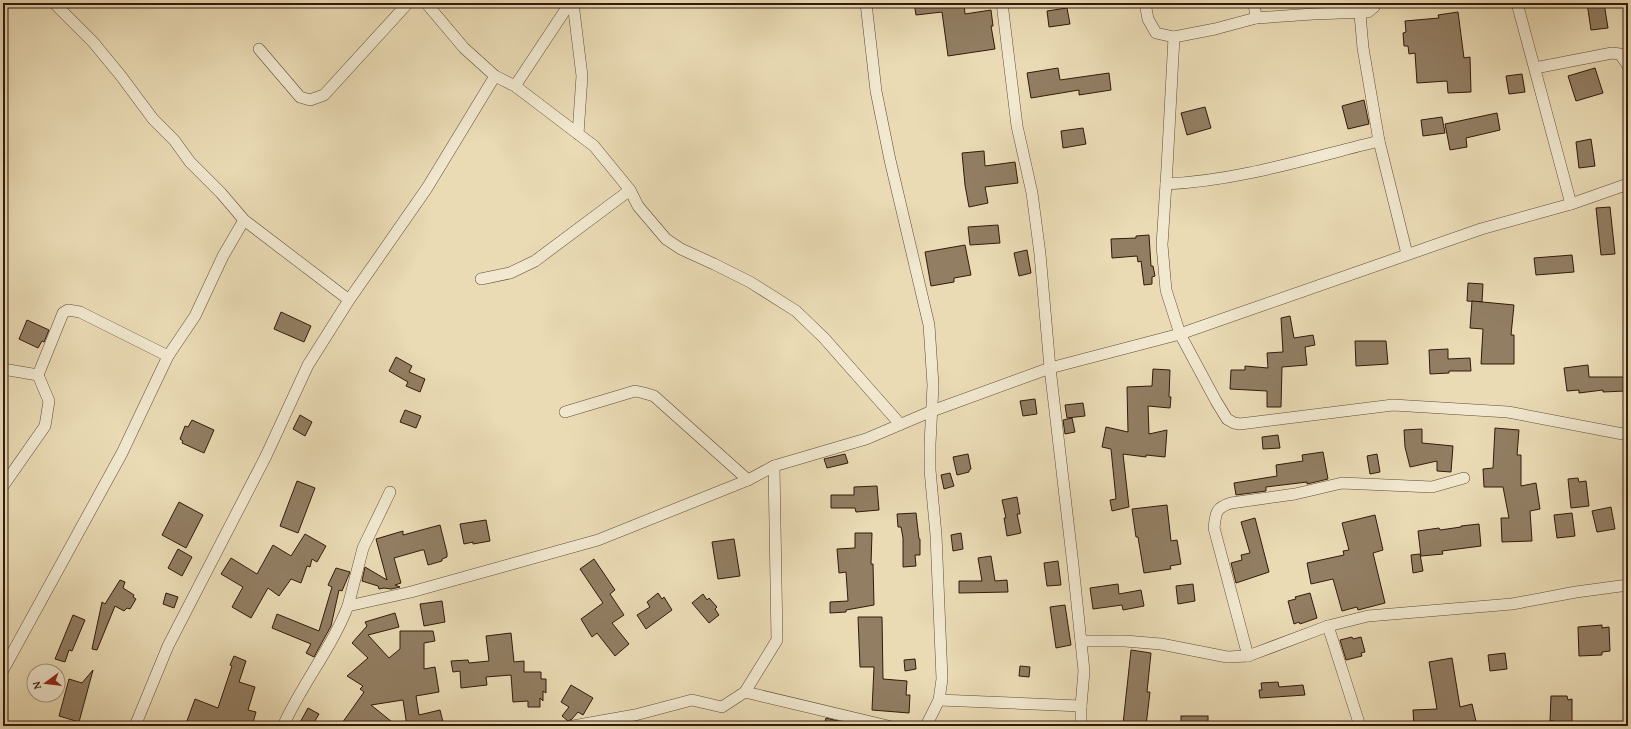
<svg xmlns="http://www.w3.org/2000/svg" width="1631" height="729" viewBox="0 0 1631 729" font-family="'Gentium Book Plus',serif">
  <rect width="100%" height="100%" fill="#eadbb5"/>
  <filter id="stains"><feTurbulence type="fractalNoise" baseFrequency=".005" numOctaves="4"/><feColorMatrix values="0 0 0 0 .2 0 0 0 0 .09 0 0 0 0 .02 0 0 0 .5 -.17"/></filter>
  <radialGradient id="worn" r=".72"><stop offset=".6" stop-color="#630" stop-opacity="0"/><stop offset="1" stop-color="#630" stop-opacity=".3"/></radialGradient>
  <g fill="#927e63" stroke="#321a0a">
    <polygon points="914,3 964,3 965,14 991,10 993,26 991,26 995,49 948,56 942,12 916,15"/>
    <polygon points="1587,3 1604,3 1608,28 1591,30"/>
    <polygon points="1067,8 1070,24 1049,27 1047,11"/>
    <polygon points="1458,12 1464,58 1470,57 1471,92 1448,93 1447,81 1417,83 1415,53 1409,54 1408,46 1404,46 1403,33 1406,32 1405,21 1439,18 1438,15"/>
    <polygon points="1058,68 1060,80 1109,73 1111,90 1079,95 1079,90 1031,98 1027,73"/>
    <polygon points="1595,68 1603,93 1576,101 1568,76"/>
    <polygon points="1522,74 1525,92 1509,94 1506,76"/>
    <polygon points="1364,100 1369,124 1348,129 1342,106"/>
    <polygon points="1205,107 1211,128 1187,135 1181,113"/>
    <polygon points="1497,113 1500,130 1466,138 1467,147 1450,150 1445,124"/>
    <polygon points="1442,117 1445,133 1423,136 1421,120"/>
    <polygon points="1083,128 1086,144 1063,148 1061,131"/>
    <polygon points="1591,139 1595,166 1579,168 1576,142"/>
    <polygon points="984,151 985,166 1015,162 1018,183 985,187 988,203 969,207 965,185 962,153"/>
    <polygon points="1610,207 1615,254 1601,255 1596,208"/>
    <polygon points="998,225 1000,243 970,245 968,227"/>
    <polygon points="1149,235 1151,266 1153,266 1155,276 1152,277 1152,284 1144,285 1141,261 1138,262 1137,256 1112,258 1111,239 1136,238 1136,236"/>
    <polygon points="965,245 971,275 954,278 954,282 931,286 925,252"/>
    <polygon points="1027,250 1031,273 1019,276 1014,253"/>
    <polygon points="1572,255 1574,272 1536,275 1534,258"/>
    <polygon points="1468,283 1483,284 1482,302 1467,301"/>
    <polygon points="1472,301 1514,305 1511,335 1514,335 1514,364 1481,364 1483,329 1470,328"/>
    <polygon points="281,312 311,326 304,342 274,329"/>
    <polygon points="1290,316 1294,338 1313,335 1315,345 1305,347 1307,365 1282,367 1281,407 1267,407 1267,391 1230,389 1231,370 1245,370 1245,366 1268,368 1267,353 1283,352 1281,318"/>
    <polygon points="27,320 49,330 44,342 42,341 38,348 19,339"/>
    <polygon points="1355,341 1386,341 1388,364 1356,366"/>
    <polygon points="1448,349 1448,359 1470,358 1471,371 1449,371 1449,373 1430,374 1429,350"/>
    <polygon points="396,357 412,366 409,372 425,379 420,392 406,386 408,382 389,371"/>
    <polygon points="1588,365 1589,377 1625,377 1625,391 1603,392 1603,390 1579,393 1579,390 1567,391 1564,368"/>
    <polygon points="1153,369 1170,370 1169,397 1171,397 1170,408 1148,406 1149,434 1167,430 1165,457 1146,455 1146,457 1123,454 1129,507 1112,511 1110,500 1116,499 1111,449 1102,447 1106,427 1128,432 1127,387 1152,386"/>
    <polygon points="1035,399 1037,414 1023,416 1020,401"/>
    <polygon points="1083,403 1085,416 1067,418 1065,405"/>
    <polygon points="405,410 421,416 416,428 400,422"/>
    <polygon points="300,415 312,422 305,436 293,429"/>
    <polygon points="1072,418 1075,432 1065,434 1063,420"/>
    <polygon points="192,420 214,430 204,453 182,443 183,441 180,439 185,426 188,427"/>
    <polygon points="1495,428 1519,430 1517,455 1521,455 1521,486 1536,483 1540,509 1530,511 1532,541 1502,542 1501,518 1509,518 1503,487 1484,487 1483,469 1493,468"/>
    <polygon points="1422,429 1422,443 1453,446 1451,472 1437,471 1437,461 1410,467 1405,447 1404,430"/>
    <polygon points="1278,435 1280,448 1263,449 1262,437"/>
    <polygon points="1323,452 1328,479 1307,484 1307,482 1266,487 1266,491 1236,495 1234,483 1277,476 1276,465 1303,461 1302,455"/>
    <polygon points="845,454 848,463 827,468 824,459"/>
    <polygon points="968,454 971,469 969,470 969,472 957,475 953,457"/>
    <polygon points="1377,454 1380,472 1370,474 1367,456"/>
    <polygon points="950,473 954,486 944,489 941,475"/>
    <polygon points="1578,478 1579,482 1586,481 1589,506 1571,508 1568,479"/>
    <polygon points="297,481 315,488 298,533 280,526"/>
    <polygon points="877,486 879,510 856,512 855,508 831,508 831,495 854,495 854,487"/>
    <polygon points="1017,497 1020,514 1017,514 1021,533 1007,536 1004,518 1006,518 1002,500"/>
    <polygon points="179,502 203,515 186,548 162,535"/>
    <polygon points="1167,505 1171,541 1177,540 1181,564 1170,566 1171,569 1144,573 1138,537 1136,537 1132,509"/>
    <polygon points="1611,507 1615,529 1597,532 1592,511"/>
    <polygon points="916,513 919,539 920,539 920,555 915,555 916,566 903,567 903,538 901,527 898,527 897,514"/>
    <polygon points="1572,513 1575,536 1557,538 1554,515"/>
    <polygon points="1375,515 1383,550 1373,553 1385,603 1358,610 1357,607 1342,611 1333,579 1311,584 1307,563 1344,555 1343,551 1349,550 1342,523"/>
    <polygon points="1255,518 1269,572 1236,583 1231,563 1242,560 1241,555 1250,553 1241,522"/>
    <polygon points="486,520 490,541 473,544 473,542 464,544 460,524"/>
    <polygon points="1479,524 1481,546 1442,551 1443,554 1421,556 1418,531 1439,528 1440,530 1461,527 1461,526"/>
    <polygon points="440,525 447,553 447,557 442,559 442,561 428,565 424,550 422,550 394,558 401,583 395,585 400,587 391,589 384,588 379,589 378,586 362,581 365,567 387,580 376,539 403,531 403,535"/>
    <polygon points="855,533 872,533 871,564 873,564 874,605 846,610 846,612 830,613 830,602 848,601 846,572 839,573 837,549 855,548"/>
    <polygon points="961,533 963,549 953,551 951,535"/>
    <polygon points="305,534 326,546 317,562 312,559 310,567 307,566 301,583 291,579 279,596 268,588 251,618 232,607 243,587 221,574 231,558 257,574 273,545 291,556"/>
    <polygon points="734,539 740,576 718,579 712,542"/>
    <polygon points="178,549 192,557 182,576 168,568"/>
    <polygon points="1420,554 1423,571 1413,573 1411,555"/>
    <polygon points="991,556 995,581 1007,580 1008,592 959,593 959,581 982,581 978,558"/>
    <polygon points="594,559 615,590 610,594 624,615 612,623 629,644 615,656 597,633 592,637 581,619 603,603 580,569"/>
    <polygon points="1058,561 1061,585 1047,586 1044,563"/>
    <polygon points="336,568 350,572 342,591 339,590 331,626 314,657 306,653 311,644 272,628 277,614 319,631 332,587 328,585"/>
    <polygon points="120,580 125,582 123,588 134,595 133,597 136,599 130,609 127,608 124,611 115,606 97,650 92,649 102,602 105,604"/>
    <polygon points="1118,584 1119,594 1141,590 1144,606 1123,610 1122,605 1093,609 1090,588"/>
    <polygon points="1193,584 1195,601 1178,604 1176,586"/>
    <polygon points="166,593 178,597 174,608 163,604"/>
    <polygon points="658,593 662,599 664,597 672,610 646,629 637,615 650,607 647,602"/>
    <polygon points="1310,593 1317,618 1300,624 1299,622 1294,624 1288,601 1296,599 1295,597"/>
    <polygon points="703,594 707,600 709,598 717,607 715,609 719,615 709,623 692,603"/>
    <polygon points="442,601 445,622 424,626 420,604"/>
    <polygon points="1065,605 1071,645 1056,648 1050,607"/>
    <polygon points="395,613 399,627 368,635 389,658 400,649 400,631 433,631 435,641 424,643 424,669 435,667 439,692 416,696 419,715 440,710 443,722 425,726 407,726 403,700 371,705 397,726 340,726 364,692 360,689 363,686 347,676 368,658 352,643 367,626 365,622"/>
    <polygon points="73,615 85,620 72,651 69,650 65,662 55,659"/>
    <polygon points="858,617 882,617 883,679 907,681 906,695 910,695 909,713 872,710 874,667 860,667"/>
    <polygon points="1602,625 1602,628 1609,627 1610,651 1602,652 1602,655 1579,656 1578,627"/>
    <polygon points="511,633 514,662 524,661 524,672 541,672 541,679 546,679 546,693 543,691 543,701 540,698 540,707 528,707 528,701 513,702 511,675 486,677 487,685 461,688 460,671 453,672 451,661 468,660 469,663 489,661 486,636"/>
    <polygon points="1352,637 1353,639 1361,637 1365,652 1361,653 1362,656 1346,660 1340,640"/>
    <polygon points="1131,650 1151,653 1147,692 1150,692 1146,726 1123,724"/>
    <polygon points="1505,653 1507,669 1490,671 1488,655"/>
    <polygon points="234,656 246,661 239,682 255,687 248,710 256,712 252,726 201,726 187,721 195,699 218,708 232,666 230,665"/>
    <polygon points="1452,658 1460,707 1472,704 1477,726 1414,726 1413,710 1437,709 1429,662"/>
    <polygon points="915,659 916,669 905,671 904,660"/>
    <polygon points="1020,666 1030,667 1029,677 1019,676"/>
    <polygon points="93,670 79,722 59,716 69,679 82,683"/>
    <polygon points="1278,682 1279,687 1303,685 1305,695 1260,698 1259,690 1262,690 1261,683"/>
    <polygon points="571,685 593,698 583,715 578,712 572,719 568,721 562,716 569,707 561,702"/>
    <polygon points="1551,696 1567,696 1568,700 1572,699 1572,724 1554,724 1554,721 1550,721"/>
    <polygon points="308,708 319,714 312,726 298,726"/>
    <rect x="1181" y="716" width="27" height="10"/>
    <polygon points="826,718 858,726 824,726"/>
  </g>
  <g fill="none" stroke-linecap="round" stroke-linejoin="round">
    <g stroke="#604a35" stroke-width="12">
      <g id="minor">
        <polyline points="54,3 93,42 121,76 153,119 174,140 190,162 221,193 244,220 349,300"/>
        <polyline points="426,3 464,48 495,76 515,86 594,146 630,190 638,206 666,239 681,249 714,264 750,282 796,311 824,338 900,424"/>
        <polyline points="573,3 582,76 578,134"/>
        <polyline points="866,3 876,91 890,160 929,325 933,385 930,444 930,470 936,535 942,679 939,700 926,726"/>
        <polyline points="1002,3 1017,126 1032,193 1040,254 1050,368 1073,565 1084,671 1081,706 1081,726"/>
        <polyline points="1145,3 1148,19 1156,33 1174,37 1215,29 1256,18 1313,14 1368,12 1374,7 1376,3"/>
        <polyline points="1254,3 1256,18"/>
        <polyline points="1517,3 1571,204"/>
        <polyline points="1360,14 1363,48 1379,141 1407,254"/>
        <polyline points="1174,37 1167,168 1162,245 1166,290 1180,334 1216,401 1227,419 1234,423 1240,424 1393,405 1508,412 1628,435"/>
        <polyline points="259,49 300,97 310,100 324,95 408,3"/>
        <polyline points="1535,68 1612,53 1620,54 1628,66"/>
        <polyline points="515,86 570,3"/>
        <path d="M1166,184C1238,181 1309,158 1379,141"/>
        <polyline points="481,279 510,273 535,261 630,190"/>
        <polyline points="3,369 38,375 49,401 45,426 3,486"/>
        <polyline points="38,375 63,313 68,310 80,312 168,356"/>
        <polyline points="565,412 635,391 644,393 654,396 748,480"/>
        <polyline points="348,606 363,548 390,492"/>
        <polyline points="1328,626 1360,726"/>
        <polyline points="1081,641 1125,641 1161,644 1227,657 1248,656 1328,626 1368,616 1512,604 1576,592 1628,585"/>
        <path d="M1248,656L1214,528C1216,513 1215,508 1231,503L1295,494L1342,483L1432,487L1464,478"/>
        <polyline points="3,670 122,453 168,356 195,316 223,256 244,220"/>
        <polyline points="745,692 777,640 774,466"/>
        <polyline points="939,700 1081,706"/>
        <polyline points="135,726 168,646 266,456 308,365 349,300 427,188 495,76"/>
        <path d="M283,726C302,684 331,649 348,606L411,592L598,540L748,480L774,466L866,439L932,411L1050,368L1180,334L1481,229L1571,204L1628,184"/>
        <polyline points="573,726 635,715 692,700 722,707 745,692 888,726"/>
      </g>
    </g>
    <use href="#minor" stroke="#f1e8cf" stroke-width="11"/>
  </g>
  <rect width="1631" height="729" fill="none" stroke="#eadbb5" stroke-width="16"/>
  <rect x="4" y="4" width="1623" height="721" fill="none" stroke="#321a0a" stroke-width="2"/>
  <rect x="8" y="8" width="1615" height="713" fill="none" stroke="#321a0a"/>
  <g transform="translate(46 683) rotate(255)"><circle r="19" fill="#f1e8cf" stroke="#a59680"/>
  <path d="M0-3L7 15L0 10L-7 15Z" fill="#8f2418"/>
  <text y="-6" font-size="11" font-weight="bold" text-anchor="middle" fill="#321a0a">N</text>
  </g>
  <rect width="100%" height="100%" filter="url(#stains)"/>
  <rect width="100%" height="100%" fill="url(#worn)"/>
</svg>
